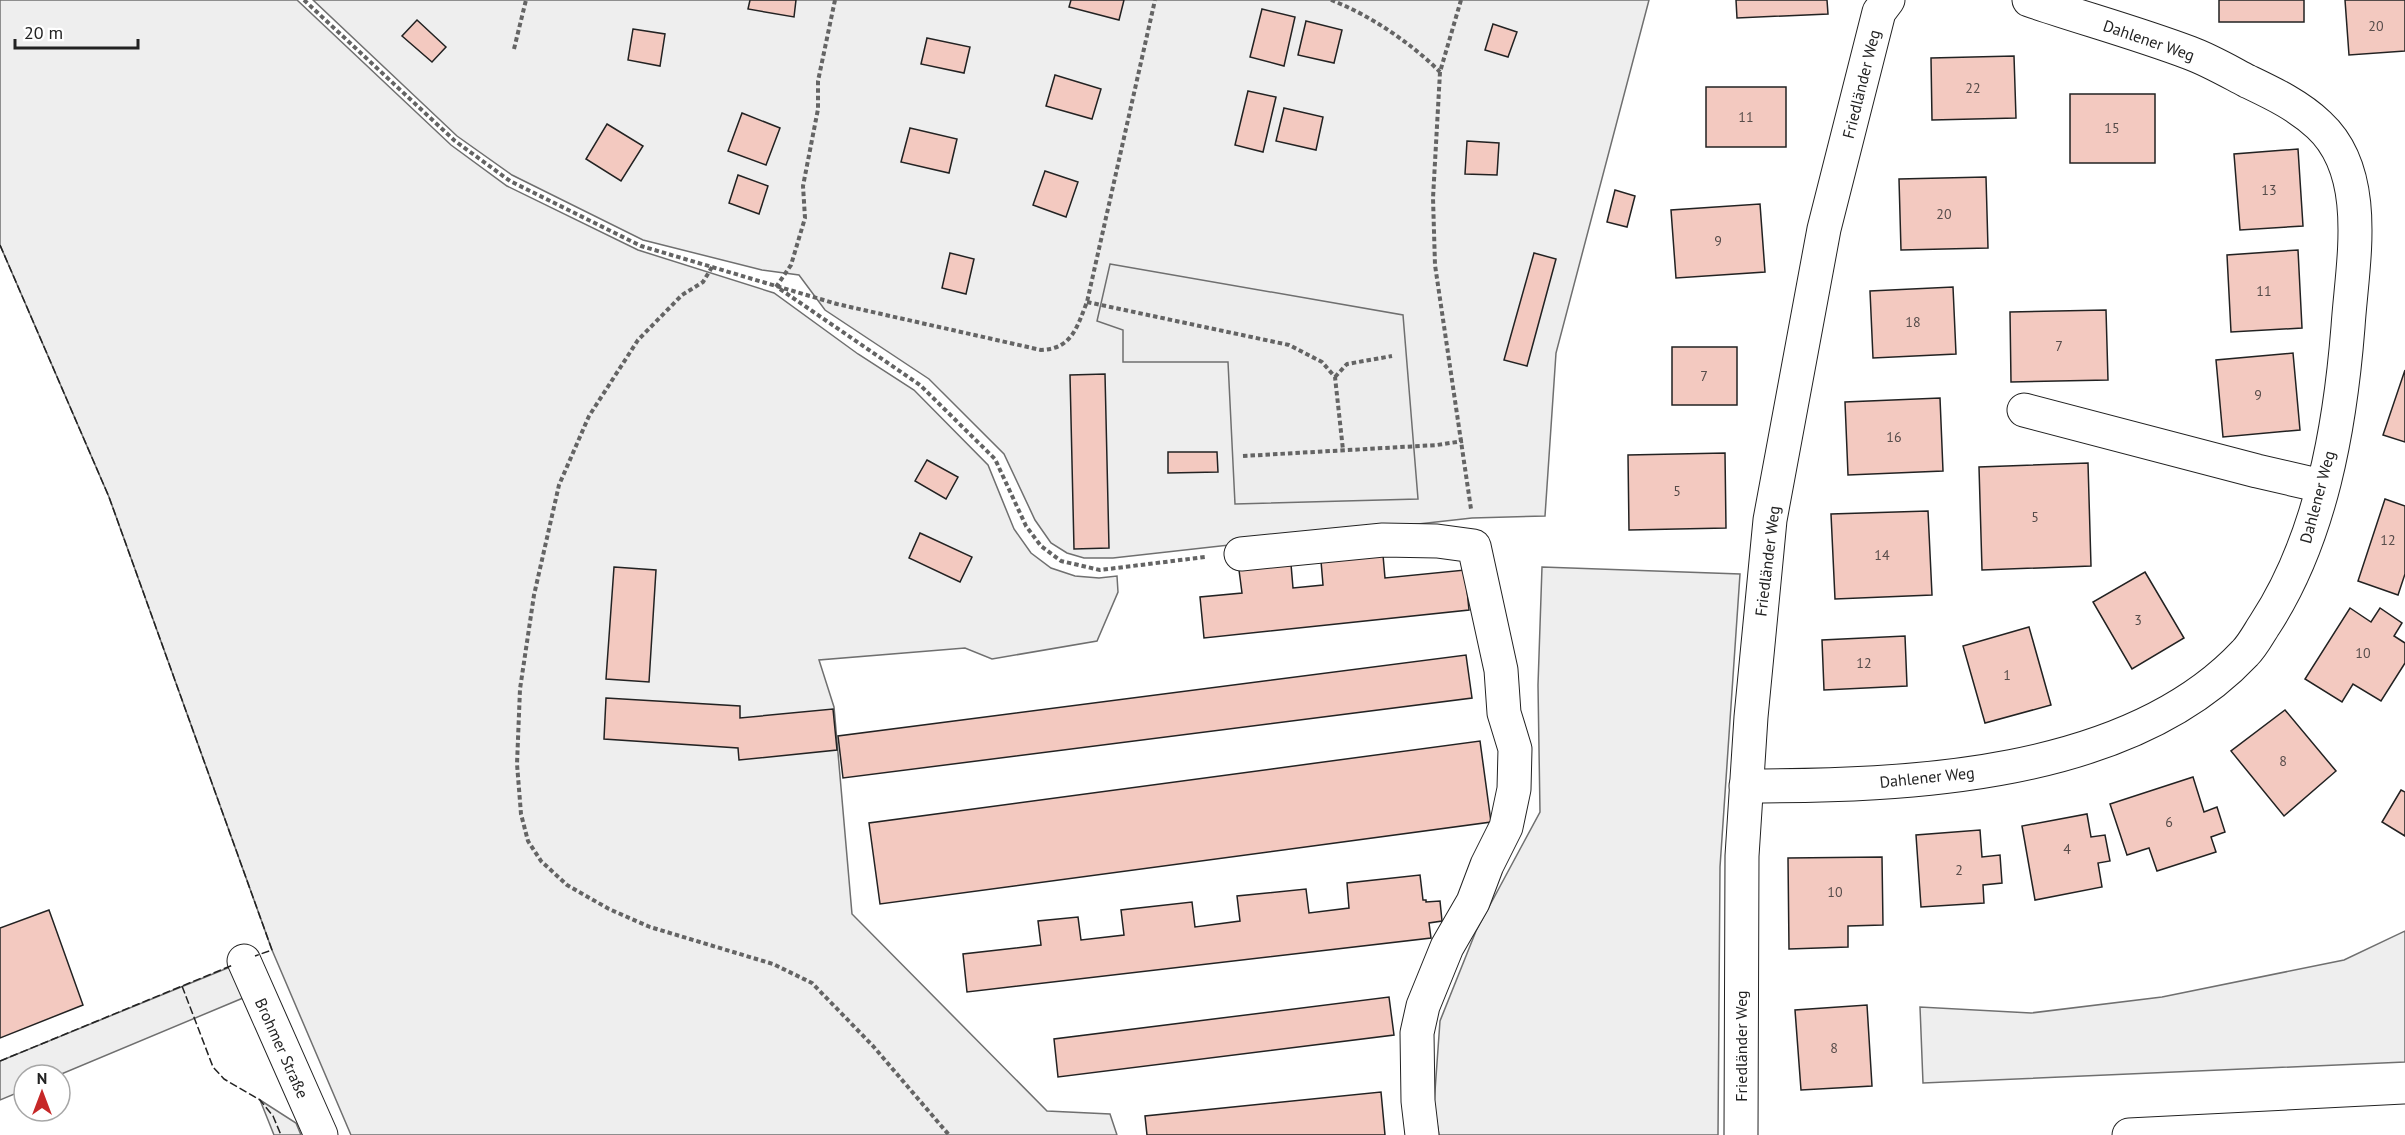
<svg xmlns="http://www.w3.org/2000/svg" width="2405" height="1135" viewBox="0 0 2405 1135" font-family="'PT Sans',sans-serif">
  <rect width="100%" height="100%" fill="#fff"/>
  <g fill="#eee" stroke="#6f6f6f" stroke-width="1.5">
    <polygon points="0,0 297,0 451,145 507,186 638,250 774,293 858,354 914,390 988,465 1014,529 1031,553 1051,568 1075,576 1099,578 1117,576 1118,592 1097,641 992,659 965,648 819,660 834,707 852,914 1047,1111 1110,1114 1117,1135 351,1135 272,950 109,497 0,245"/>
    <polygon points="313,0 1649,0 1556,353 1545,516 1472,518 1113,558 1084,558 1067,553 1051,543 1035,520 1004,454 929,379 825,310 799,275 762,270 643,240 512,175 457,136"/>
    <polygon points="1542,567 1740,574 1720,867 1718,1135 1439,1135 1434,1105 1440,1021 1476,931 1540,812 1538,685"/>
    <polygon points="2405,931 2405,1062 1923,1083 1920,1007 2031,1013 2162,997 2344,960"/>
    <polygon points="230,967 243,998 59,1075 24,1075 24,1090 0,1100 0,1061"/>
    <polygon points="260,1100 296,1123 301,1135 274,1135"/>
  </g>
  <polygon fill="#ededed" stroke="#6f6f6f" stroke-width="1.5" points="1110,264 1403,315 1418,499 1235,504 1228,362 1123,362 1123,330 1097,321"/>
  <g fill="#f3c9c0" stroke="#222" stroke-width="1.5">
    <polygon points="750,0 796,0 794,17 748,9"/>
    <polygon points="1071,0 1124,0 1119,20 1069,7"/>
    <polygon points="1736,0 1827,0 1828,14 1737,18"/>
    <rect x="2219" y="0" width="85" height="22"/>
    <polygon points="2345,0 2405,0 2405,51 2349,55"/>
    <polygon points="1262,9 1295,17 1284,66 1250,57"/>
    <polygon points="417,20 446,47 432,62 402,36"/>
    <polygon points="1306,21 1342,30 1334,63 1298,55"/>
    <polygon points="1493,24 1517,32 1508,57 1485,50"/>
    <polygon points="633,29 665,34 660,66 628,60"/>
    <polygon points="927,38 970,47 964,73 921,64"/>
    <polygon points="2014,56 2016,118 1932,120 1931,58"/>
    <polygon points="1055,75 1101,89 1092,119 1046,106"/>
    <rect x="1706" y="87" width="80" height="60"/>
    <polygon points="1248,91 1276,97 1263,152 1235,145"/>
    <rect x="2070" y="94" width="85" height="69"/>
    <polygon points="1284,108 1323,117 1316,150 1276,141"/>
    <polygon points="742,113 780,128 766,165 728,151"/>
    <polygon points="607,124 643,146 621,181 586,159"/>
    <polygon points="910,128 957,139 949,173 901,162"/>
    <polygon points="1467,141 1499,143 1497,175 1465,174"/>
    <polygon points="2298,149 2303,226 2240,230 2234,154"/>
    <polygon points="1045,171 1078,182 1066,217 1033,205"/>
    <polygon points="738,175 768,186 759,214 729,203"/>
    <polygon points="1986,177 1988,248 1901,250 1899,179"/>
    <polygon points="1615,190 1635,196 1627,227 1607,222"/>
    <polygon points="1760,204 1765,272 1676,278 1671,210"/>
    <polygon points="2298,250 2302,328 2231,332 2227,255"/>
    <polygon points="950,253 974,259 966,294 942,288"/>
    <polygon points="1534,253 1556,259 1527,366 1504,360"/>
    <polygon points="1953,287 1956,354 1873,358 1870,291"/>
    <polygon points="2106,310 2108,380 2011,382 2010,312"/>
    <rect x="1672" y="347" width="65" height="58"/>
    <polygon points="2293,353 2300,430 2223,437 2216,360"/>
    <polygon points="2405,370 2405,442 2383,435"/>
    <polygon points="1105,374 1109,548 1074,549 1070,375"/>
    <polygon points="1940,398 1943,471 1848,475 1845,402"/>
    <polygon points="1168,452 1217,452 1218,472 1168,473"/>
    <polygon points="1725,453 1726,528 1629,530 1628,455"/>
    <polygon points="927,460 958,477 946,499 915,481"/>
    <polygon points="2088,463 2091,566 1982,570 1979,467"/>
    <polygon points="2385,499 2405,506 2405,574 2398,595 2358,581"/>
    <polygon points="1928,511 1932,595 1835,599 1831,514"/>
    <polygon points="920,533 972,557 960,582 909,558"/>
    <polygon points="1383,555 1385,578 1465,570 1469,610 1204,638 1200,597 1242,593 1239,570 1291,564 1293,588 1323,585 1321,561"/>
    <polygon points="614,567 656,570 649,682 606,679"/>
    <polygon points="2145,572 2184,638 2132,669 2093,602"/>
    <polygon points="2350,608 2371,622 2380,608 2402,623 2394,636 2405,643 2405,663 2381,701 2353,684 2342,702 2305,679"/>
    <polygon points="2029,627 2051,705 1985,723 1963,646"/>
    <polygon points="1905,636 1907,686 1824,690 1822,640"/>
    <polygon points="1466,655 1472,698 843,778 838,736"/>
    <polygon points="606,698 740,706 740,718 833,709 837,750 739,760 738,748 604,739"/>
    <polygon points="2285,710 2336,771 2284,816 2231,751"/>
    <polygon points="1480,741 1491,822 880,904 869,823"/>
    <polygon points="2193,777 2204,812 2217,807 2225,832 2211,837 2216,852 2157,871 2149,848 2127,855 2110,804"/>
    <polygon points="2401,790 2405,792 2405,836 2382,822"/>
    <polygon points="2087,814 2091,837 2105,835 2110,861 2098,863 2102,887 2035,900 2022,826"/>
    <polygon points="1980,830 1982,857 2000,855 2002,883 1983,885 1984,903 1921,907 1916,835"/>
    <polygon points="1882,857 1883,925 1848,926 1848,947 1789,949 1788,858"/>
    <polygon points="1420,875 1423,900 1426,900 1426,902 1440,901 1442,921 1429,923 1431,938 967,992 963,954 1041,945 1038,921 1078,917 1081,940 1124,935 1121,910 1192,902 1195,927 1240,921 1237,896 1306,889 1309,913 1349,908 1347,883"/>
    <polygon points="49,910 83,1005 0,1038 0,928"/>
    <polygon points="1389,997 1394,1035 1058,1077 1054,1039"/>
    <polygon points="1867,1005 1872,1086 1801,1090 1795,1010"/>
    <polygon points="1381,1092 1385,1135 1147,1135 1145,1116"/>
  </g>
  <g fill="none" stroke-linecap="round" stroke-linejoin="round">
    <g stroke="#222" stroke-width="35">
      <g id="minor">
        <polyline points="2024,410 2257,471 2322,486"/>
        <polyline points="1241,554 1383,540 1437,541 1474,546 1501,670 1504,713 1515,749 1514,789 1506,827 1487,865 1473,902 1447,947 1423,1006 1417,1033 1418,1101 1422,1135"/>
        <path d="M1746,786C1906,786 2128,778 2245,653C2253,645 2259,633 2265,624C2321,538 2340,428 2348,327C2352,264 2372,174 2319,125C2298,105 2272,93 2247,81C2228,71 2209,60 2190,53C2137,33 2082,18 2029,0"/>
        <polyline points="244,961 321,1135"/>
        <polyline points="1741,1135 1742,856 1751,717 1770,520 1824,229 1879,12 1888,0"/>
        <polyline points="2129,1135 2405,1121"/>
      </g>
    </g>
    <g stroke="#646464" stroke-width="4" stroke-dasharray="4.5 3" stroke-linecap="butt">
      <path d="M304,0L455,141L510,181L641,246L837,304L1041,350C1072,349 1077,327 1087,302L1155,0"/>
      <path d="M1331,0C1370,15 1411,43 1440,72"/>
      <polyline points="1461,0 1440,72 1433,198 1435,265 1471,509"/>
      <polyline points="514,49 526,0"/>
      <polyline points="712,267 703,282 682,295 638,340 589,416 559,485 534,595 520,689 517,764 521,814 528,841 541,861 567,885 609,909 650,927 773,964 812,983 873,1046 949,1135"/>
      <polyline points="776,287 791,265 805,218 803,186 818,109 818,81 835,0"/>
      <polyline points="780,289 920,385 995,459 1026,526 1041,546 1061,561 1100,570 1205,557"/>
      <polyline points="1087,302 1289,345 1322,362 1335,377 1343,450"/>
      <polyline points="1335,377 1347,364 1392,356"/>
      <polyline points="1243,456 1437,445 1463,441"/>
    </g>
    <use href="#minor" stroke="#fff" stroke-width="33"/>
    <g stroke="#222" stroke-width="1.5" stroke-dasharray="8 3" stroke-linecap="butt">
      <polyline points="0,245 109,497 272,950 255,956"/>
      <polyline points="182,986 213,1067 224,1079 260,1100 273,1116 281,1135"/>
      <polyline points="0,1061 233,965"/>
    </g>
  </g>
  <g text-anchor="middle" stroke-width="4.5" stroke-linejoin="round" paint-order="stroke">
    <g font-size="14" fill="#564c4a">
      <text x="2376" y="31">20</text>
      <text x="1973" y="93">22</text>
      <text x="1746" y="122">11</text>
      <text x="2112" y="133">15</text>
      <text x="2269" y="195">13</text>
      <text x="1944" y="219">20</text>
      <text x="1718" y="246">9</text>
      <text x="2264" y="296">11</text>
      <text x="1913" y="327">18</text>
      <text x="2059" y="351">7</text>
      <text x="1704" y="381">7</text>
      <text x="2258" y="400">9</text>
      <text x="1894" y="442">16</text>
      <text x="1677" y="496">5</text>
      <text x="2035" y="522">5</text>
      <text x="2388" y="545">12</text>
      <text x="1882" y="560">14</text>
      <text x="2138" y="625">3</text>
      <text x="2363" y="658">10</text>
      <text x="1864" y="668">12</text>
      <text x="2007" y="680">1</text>
      <text x="2283" y="766">8</text>
      <text x="2169" y="827">6</text>
      <text x="2067" y="854">4</text>
      <text x="1959" y="875">2</text>
      <text x="1835" y="897">10</text>
      <text x="1834" y="1053">8</text>
    </g>
    <g font-size="16" fill="#222" stroke="#fff">
      <text transform="translate(2149 40) rotate(19)" y="6">Dahlener Weg</text>
      <text transform="translate(1861 84) rotate(-76)" y="6">Friedländer Weg</text>
      <text transform="translate(2317 497) rotate(-75)" y="6">Dahlener Weg</text>
      <text transform="translate(1767 561) rotate(-83)" y="6">Friedländer Weg</text>
      <text transform="translate(1927 777) rotate(-6)" y="6">Dahlener Weg</text>
      <text transform="translate(1741 1046) rotate(-90)" y="6">Friedländer Weg</text>
      <text transform="translate(282 1048) rotate(66)" y="6">Brohmer Straße</text>
    </g>
  </g>
  <g transform="translate(42 1093)"><circle r="28" fill="#ffffff" stroke="#a7a7a7" stroke-width="1.5"/>
  <path d="M0-4.5L10 22L0 15L-10 22Z" fill="#c62828"/>
  <text y="-9" font-size="16" font-weight="bold" text-anchor="middle" fill="#222222">N</text>
  </g>
  <path d="M15 39v9h123v-9" fill="none" stroke="#222222" stroke-width="3"/>
  <text x="24" y="39" font-size="18" fill="#222222" stroke="#ffffff" stroke-width="4.5" paint-order="stroke">20 m</text>
</svg>
